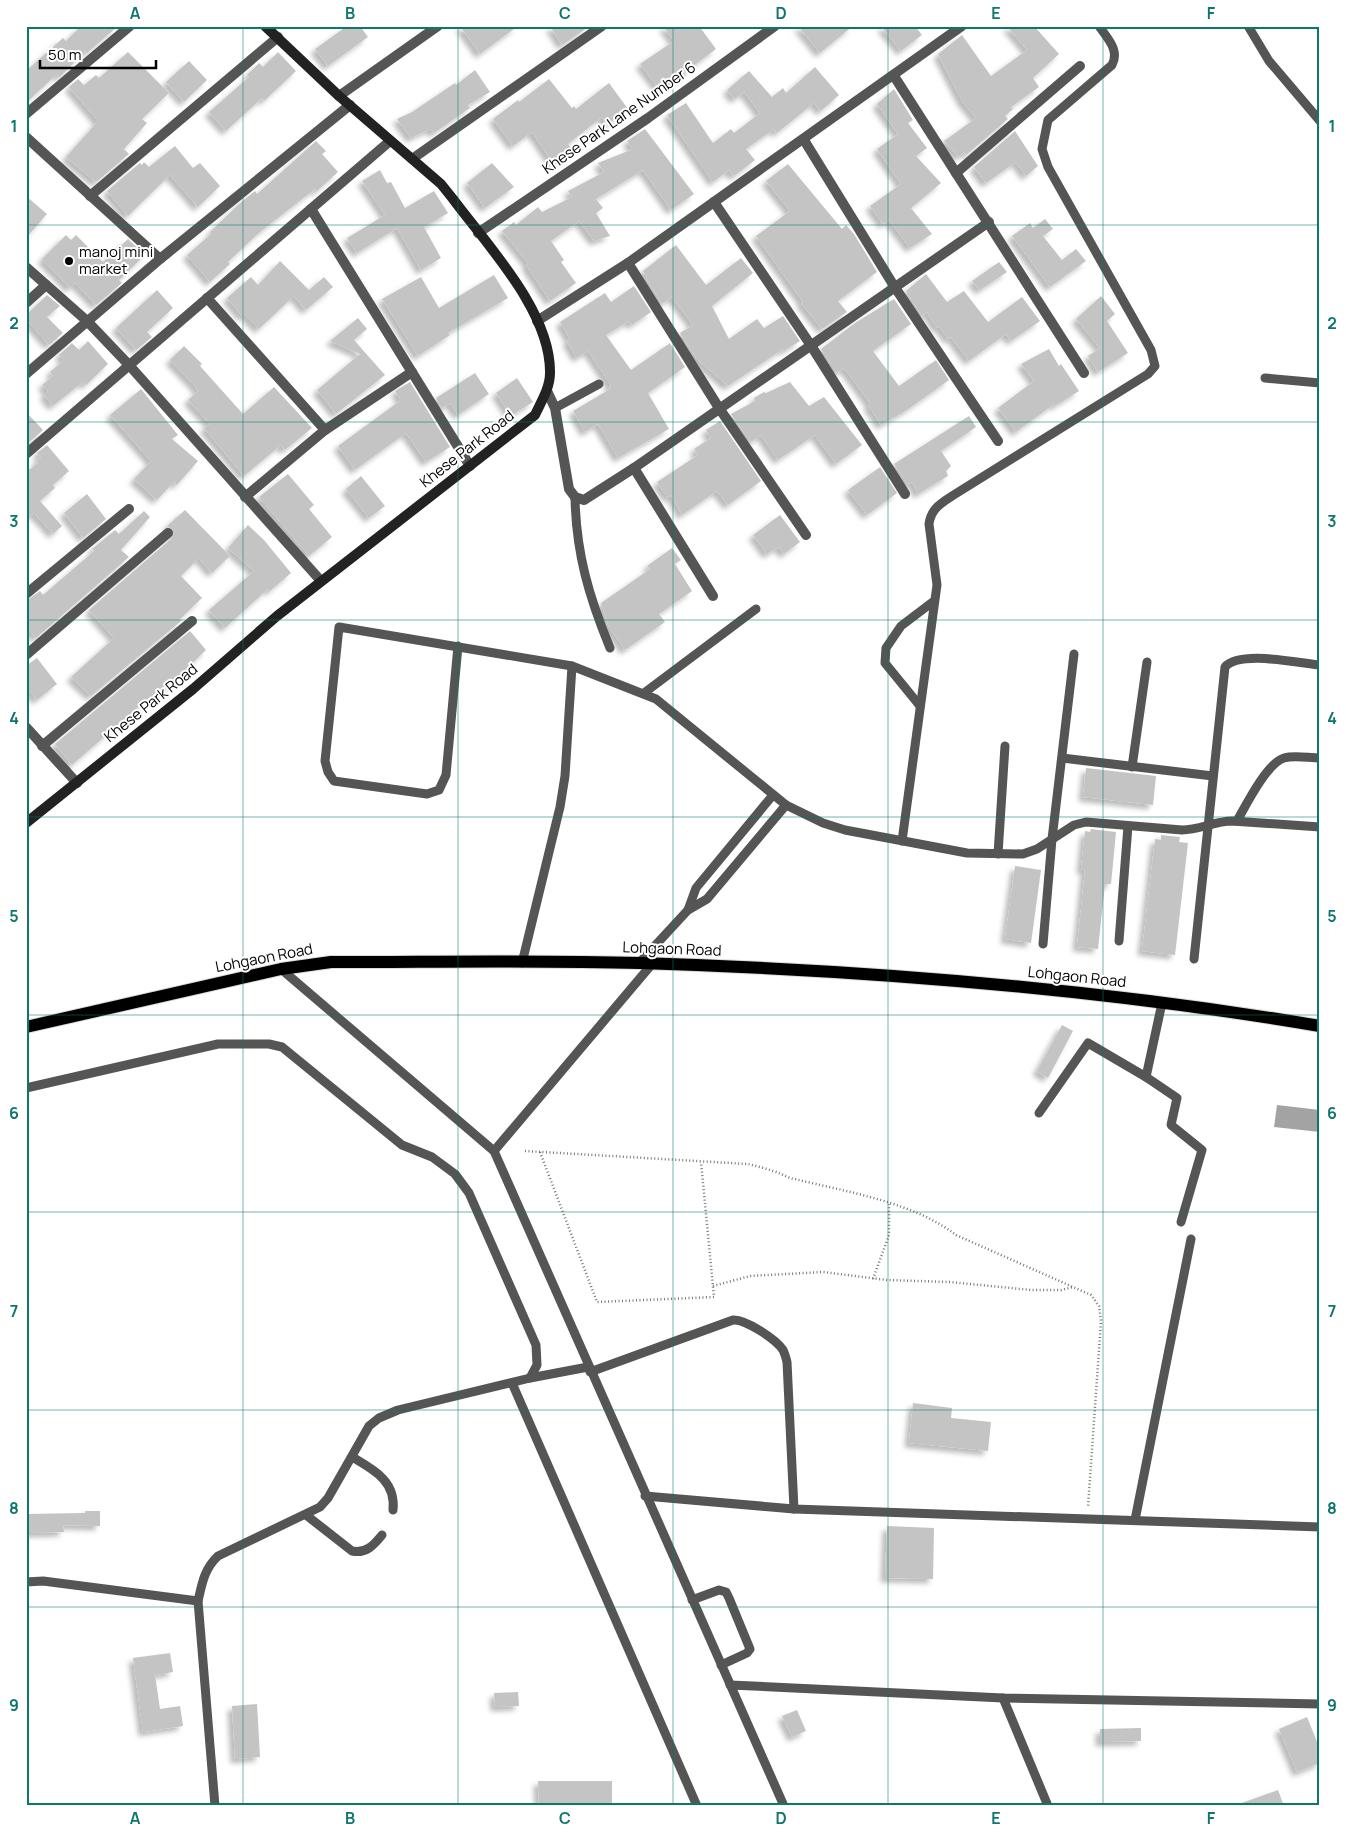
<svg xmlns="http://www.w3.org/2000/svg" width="1346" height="1832" viewBox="0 0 1346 1832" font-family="Manrope,sans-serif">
  <defs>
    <filter id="shadow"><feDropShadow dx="-4.5" dy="4.5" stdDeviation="2.5" flood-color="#0004"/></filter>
  </defs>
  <rect width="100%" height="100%" fill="#fff"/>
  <polygon fill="#a3a3a3" points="1277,1105 1320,1110 1320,1132 1274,1127"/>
  <g fill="#c4c4c4" filter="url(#shadow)">
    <polygon points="81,26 118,26 87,53 85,51 60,77 57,74 26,103 26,71 63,38 66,41"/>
    <polygon points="347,26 360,26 368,37 328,66 315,49"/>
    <polygon points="460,26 518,26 480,54"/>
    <polygon points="550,26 590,26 562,45"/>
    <polygon points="663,26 699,26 716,49 684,73 686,76 660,90 640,64 674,41"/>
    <polygon points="798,26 853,26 820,53"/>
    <polygon points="881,26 915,26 922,35 901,51"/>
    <polygon points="1007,26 1034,26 1059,54 1033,78 1039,87 1011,107 1013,109 1005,116 1008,119 966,155 964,152 959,157 944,141 976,118 962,101 938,54 962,35 991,76 1027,50"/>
    <polygon points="128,52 169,93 142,119 147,123 124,149 129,154 96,182 66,157 98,121 69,87 78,79 84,85 96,75 99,78"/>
    <polygon points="278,52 296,71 264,101 262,98 226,131 209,112 249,77 247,75 259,63 263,67"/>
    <polygon points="189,61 207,80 184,102 166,82"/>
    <polygon points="815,67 839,95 821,111 814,103 777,133 774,129 746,149 755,160 734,176 729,170 713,182 667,115 686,103 713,143 731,129 734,133 760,113 744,92 735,99 727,90 749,71 772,97 783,88 786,93"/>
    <polygon points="475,70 490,92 468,105 470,108 434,133 430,129 411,138 397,119 412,112 455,83 456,85"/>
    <polygon points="549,79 572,108 574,106 576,109 609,83 628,109 607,125 602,117 568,144 574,151 554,165 532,132 513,146 493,119 518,100 519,102"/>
    <polygon points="894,89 913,120 908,123 927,148 916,156 941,183 911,208 932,234 910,248 889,220 883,224 870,206 901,184 877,149 898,134 877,104"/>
    <polygon points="645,129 694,194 671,210 643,170 596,199 603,208 596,213 610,236 594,241 579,221 551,241 564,260 561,262 576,283 550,301 526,265 528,263 502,231 514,222 516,225 538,207 542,212 572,197 568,191 604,172 598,163 633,149 627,141"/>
    <polygon points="1015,131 1038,166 1026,176 1016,162 986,183 974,167"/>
    <polygon points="316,141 326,151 322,154 338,172 317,191 315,189 260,232 228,262 230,264 210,282 187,255 211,234 210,232 239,204 255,191 257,194"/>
    <polygon points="175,146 193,168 200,163 220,186 198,207 170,175 128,216 107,191 140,163 142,165 144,162 149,167"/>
    <polygon points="492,163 514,187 485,208 467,183"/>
    <polygon points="788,164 842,229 846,225 854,234 877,272 838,301 847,312 822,329 801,303 803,302 756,236 790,211 766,181"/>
    <polygon points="380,170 387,183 391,182 405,208 434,191 448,213 424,227 441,258 421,270 397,228 357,253 347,238 385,215 362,181"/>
    <polygon points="26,196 47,214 26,238"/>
    <polygon points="1045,219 1053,229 1043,236 1062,260 1076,249 1086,261 1050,287 1012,236 1030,223 1033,228"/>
    <polygon points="66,235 71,240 76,235 103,262 128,239 145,255 119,280 122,283 96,305 75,283 70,288 42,259"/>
    <polygon points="676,245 706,285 741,258 753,273 712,306 729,339 757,319 764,328 783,316 800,341 784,351 783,349 728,386 697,359 680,333 693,325 672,297 662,304 646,278 647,277 643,271"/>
    <polygon points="280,261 309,290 324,277 333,287 306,310 294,296 259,329 244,314 242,316 227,298 251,277 258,285"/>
    <polygon points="999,262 1007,272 980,290 972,281"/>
    <polygon points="926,274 947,302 964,291 988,322 1022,297 1040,321 1011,341 1006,334 969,361 951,337 948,339 939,326 937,328 927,312 922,316 906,291"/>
    <polygon points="494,275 508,298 448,333 450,335 418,356 382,299 421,277 439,308"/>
    <polygon points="634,286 651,312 632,325 629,321 606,335 631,370 670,343 685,367 648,393 669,429 618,458 598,424 585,432 573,411 610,389 609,386 611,385 588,351 577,358 567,341 570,339 560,322 605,293 611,302"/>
    <polygon points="157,290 173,308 147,332 152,337 136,350 116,328"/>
    <polygon points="47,295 60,306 47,317 63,333 49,345 26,319 26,315"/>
    <polygon points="1101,296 1115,314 1107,321 1128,353 1098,372 1088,356 1100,348 1076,319"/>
    <polygon points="894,299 911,324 873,351 899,386 936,360 949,380 907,410 881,425 868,405 870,403 844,368 837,373 821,349 855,323"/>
    <polygon points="358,318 367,329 354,340 385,375 336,414 317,390 360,354 330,341"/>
    <polygon points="88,341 108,364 86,385 83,382 53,406 44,395 48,391 42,385 53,376 50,372 64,360 59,355 72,343 79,350"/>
    <polygon points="184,346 202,364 200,366 243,414 274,387 312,428 285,450 281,445 244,476 204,428 210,424 188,400 198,391 195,386 170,360"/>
    <polygon points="1049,349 1059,366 1061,364 1079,391 1055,406 1054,404 1016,432 998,408 1034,381 1021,364"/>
    <polygon points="475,373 489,394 458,415 450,403 442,408 436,398"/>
    <polygon points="517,378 533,402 511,416 496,393"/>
    <polygon points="410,382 450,447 426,462 406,433 355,470 338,446 401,400 395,391"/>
    <polygon points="790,382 809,406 824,397 862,445 836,464 815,435 778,460 761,435 751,442 731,414 755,401 754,398 764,392 766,393"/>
    <polygon points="141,389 178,435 172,439 198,461 177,485 174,482 157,500 134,479 151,461 110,415"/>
    <polygon points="26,412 43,430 26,445"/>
    <polygon points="969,416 976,427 941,451 951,466 946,471 948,476 918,494 912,482 908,485 894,464"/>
    <polygon points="720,421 761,481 728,505 717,491 682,515 671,495 668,498 657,482 698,455 694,449 711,438 706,430"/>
    <polygon points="47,445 69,471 53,485 55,488 40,501 62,526 53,534 34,513 26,519 26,472 38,463 36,461 41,457 37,453"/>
    <polygon points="880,467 897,493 867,515 848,490"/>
    <polygon points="288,474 314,505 309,509 332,537 309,556 259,497"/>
    <polygon points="361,476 385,506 369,518 346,489"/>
    <polygon points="87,494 106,519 83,538 64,513"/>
    <polygon points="185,510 230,556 212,573 199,558 181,576 202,598 180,619 181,621 91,696 71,677 114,638 89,610 172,538 175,531 167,526"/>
    <polygon points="144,511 150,517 121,550 129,557 36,638 26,626 26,601 40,591 43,595 94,551 92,549 115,530 119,534"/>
    <polygon points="780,515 800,542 784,554 779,547 767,554 753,535"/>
    <polygon points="248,525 264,540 291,573 270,591 268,589 225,628 209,610 254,571 228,548"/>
    <polygon points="672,548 681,560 675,564 692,591 659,614 665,622 625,650 608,625 601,603 650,569 647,566"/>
    <polygon points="190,631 206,650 155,700 151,696 72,765 55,744"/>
    <polygon points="37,658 57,684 37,700 26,687 26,666"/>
    <polygon points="1086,768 1156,776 1153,805 1083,797"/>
    <polygon points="1091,829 1116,832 1111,884 1105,884 1098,949 1077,947 1085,870 1081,869 1085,831 1090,832"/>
    <polygon points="1161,835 1180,837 1179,842 1188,843 1175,955 1142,951 1155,839 1161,840"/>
    <polygon points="1015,866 1041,870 1031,943 1005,939"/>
    <polygon points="1062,1025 1073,1031 1048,1078 1037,1071"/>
    <polygon points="913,1403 952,1408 951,1418 991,1422 988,1451 909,1443"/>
    <polygon points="85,1511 100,1511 100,1526 63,1525 64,1532 26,1533 26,1514 85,1513"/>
    <polygon points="887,1526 934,1528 933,1579 885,1578"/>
    <polygon points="170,1653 173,1672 155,1675 160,1709 180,1706 183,1726 143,1732 133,1658"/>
    <polygon points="518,1692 519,1706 495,1707 494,1693"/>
    <polygon points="257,1704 260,1757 235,1759 232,1706"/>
    <polygon points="797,1710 806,1731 792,1737 782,1716"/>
    <polygon points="1307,1717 1320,1749 1320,1763 1297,1772 1279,1729"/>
    <polygon points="1141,1728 1141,1741 1100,1742 1100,1729"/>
    <polygon points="538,1781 612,1781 612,1806 539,1806"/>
    <polygon points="1278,1790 1284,1806 1240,1806 1239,1804"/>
  </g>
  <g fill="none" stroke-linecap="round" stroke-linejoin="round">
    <g stroke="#dbdbdb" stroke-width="14">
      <path id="primary" d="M26,1027L281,969L331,962C434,962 537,960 640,963C868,970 1095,988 1320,1026"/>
    </g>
    <g stroke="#777" stroke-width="2.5" stroke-dasharray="1 2.5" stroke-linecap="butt">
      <path d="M525,1151L748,1164C756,1166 765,1168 773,1171C781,1173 787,1178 795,1179C847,1192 913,1202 956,1235L1091,1295L1099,1306L1101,1321L1088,1507"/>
      <polyline points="540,1152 597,1302 714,1297 701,1162"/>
      <polyline points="873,1279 889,1235 889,1204"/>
      <polyline points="713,1286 750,1276 823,1272 887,1280 950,1282 1031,1290 1061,1290 1073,1287"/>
    </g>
    <g stroke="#555" stroke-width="9">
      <polyline points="1248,26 1269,61 1320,121"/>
      <polyline points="1265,378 1320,383"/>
      <polyline points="555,408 599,384"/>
      <path d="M575,497C576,553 589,597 610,648"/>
      <path d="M458,646L446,775L439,790L427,794L334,781L328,772L325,761L339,627L572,666L656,699L786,805L823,823L845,830L967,853L1023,854L1037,849L1074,825L1086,822L1182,830C1199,830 1215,821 1232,821L1320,827"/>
      <polyline points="644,693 756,609"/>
      <polyline points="920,706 885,663 886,648 901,626 934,601"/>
      <polyline points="1062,758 1213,776"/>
      <polyline points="1132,767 1147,662"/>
      <path d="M1237,821C1246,805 1267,763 1284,758C1295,755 1308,758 1320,758"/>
      <path d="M902,841L937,585L929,524C931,509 940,504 952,496L1148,374L1155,366L1151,350L1048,167L1042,149L1048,120L1112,65C1120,50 1107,38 1099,26"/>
      <polyline points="998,854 1005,746"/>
      <polyline points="688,910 696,888 773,795"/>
      <polyline points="1119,941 1128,826"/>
      <polyline points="1043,944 1052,839 1074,654"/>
      <path d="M1194,959L1225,667C1240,650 1297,663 1320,665"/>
      <polyline points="522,963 560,807 565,776 572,666"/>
      <polyline points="639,963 688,910 707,899 786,805"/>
      <polyline points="281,969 494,1151 784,1806"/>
      <polyline points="1146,1077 1177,1098 1171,1125 1202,1150 1181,1222"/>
      <polyline points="26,1088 218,1044 269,1044 282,1047 402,1145 432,1157 455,1174 469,1193 536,1345 537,1365 530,1378"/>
      <polyline points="1039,1113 1088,1043 1146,1077 1162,1003"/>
      <polyline points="494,1151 652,964"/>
      <path d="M590,1372L733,1320C745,1319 776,1339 783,1350C785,1354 786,1358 787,1362L794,1509"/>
      <polyline points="512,1383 697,1806"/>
      <path d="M352,1457C374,1470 396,1481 393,1510"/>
      <polyline points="645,1496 794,1509 1320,1527"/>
      <path d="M306,1515L352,1551C366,1554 374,1545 382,1535"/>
      <polyline points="1135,1520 1191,1239"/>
      <polyline points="26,1582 43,1581 198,1601"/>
      <polyline points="692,1600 719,1590 726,1592 729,1598 750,1649 747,1653 721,1665"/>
      <polyline points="730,1685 1003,1698 1320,1704"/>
      <polyline points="1003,1698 1048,1806"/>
      <path d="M215,1806L198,1601C202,1584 204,1569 218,1556L320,1507L328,1498L369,1426L379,1418L398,1410L530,1378L588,1367"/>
    </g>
    <g stroke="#555" stroke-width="10">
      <polyline points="894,76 1084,373"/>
      <polyline points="339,96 438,26"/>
      <polyline points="26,114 130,26"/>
      <polyline points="26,137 160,259"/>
      <polyline points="804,140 894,286 998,441"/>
      <polyline points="412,159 602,26"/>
      <polyline points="956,173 1080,66"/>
      <polyline points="90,196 278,37"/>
      <polyline points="714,202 810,344 905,494"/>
      <polyline points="311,209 470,466"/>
      <polyline points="478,233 648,118 775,26"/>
      <polyline points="628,263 719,408 806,535"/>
      <polyline points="26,267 87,321 129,365 321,581"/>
      <polyline points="207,298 325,430"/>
      <polyline points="26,303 46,285"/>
      <polyline points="537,321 628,263 962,26"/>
      <polyline points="26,374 160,259 350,105"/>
      <polyline points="547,391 555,408 569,489 575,497 584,500 634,468 989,222"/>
      <polyline points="26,454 390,141"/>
      <polyline points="634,468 713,596"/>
      <polyline points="245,497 325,430 412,372"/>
      <polyline points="26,594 129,509"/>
      <polyline points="26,655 168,533"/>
      <polyline points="26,727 77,783"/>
      <polyline points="42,746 192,621"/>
    </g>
    <path stroke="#222" stroke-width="10" d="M26,823L193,689L277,616L535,415C541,402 550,388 550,373C551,312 488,246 453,199L441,184L339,96L265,26"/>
    <use href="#primary" stroke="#000" stroke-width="12"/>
  </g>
  <path fill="none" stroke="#0f766e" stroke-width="1" stroke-opacity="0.55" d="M243,26V1806M458,26V1806M673,26V1806M888,26V1806M1103,26V1806M26,225H1320M26,422H1320M26,620H1320M26,817H1320M26,1015H1320M26,1212H1320M26,1410H1320M26,1607H1320"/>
  <circle fill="#000" stroke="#fff" stroke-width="2" cx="69" cy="261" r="5"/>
  <g text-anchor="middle" stroke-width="4" stroke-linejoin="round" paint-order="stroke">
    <g font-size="15" fill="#000" stroke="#fff">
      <text transform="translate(619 118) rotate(-35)" y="5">Khese Park Lane Number 6</text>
      <text transform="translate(467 449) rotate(-38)" y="5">Khese Park Road</text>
      <text transform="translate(151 703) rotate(-39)" y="5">Khese Park Road</text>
      <text transform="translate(672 949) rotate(2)" y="5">Lohgaon Road</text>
      <text transform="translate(264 958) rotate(-11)" y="5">Lohgaon Road</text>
      <text transform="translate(1077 977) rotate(6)" y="5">Lohgaon Road</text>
    </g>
    <g font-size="15" fill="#000" stroke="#fff" text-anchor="start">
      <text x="79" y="257">manoj mini<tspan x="79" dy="17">market</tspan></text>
    </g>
  </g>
  <rect width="1346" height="1832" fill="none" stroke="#ffffff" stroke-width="55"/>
  <path d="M40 60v8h116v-8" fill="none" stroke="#000000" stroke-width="2.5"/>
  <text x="48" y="60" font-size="15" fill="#000000" stroke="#ffffff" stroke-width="4" paint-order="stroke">50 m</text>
  <rect x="28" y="28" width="1290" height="1776" fill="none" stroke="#0f766e" stroke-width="2"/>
  <g font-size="16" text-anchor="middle" font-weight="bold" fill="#0f766e">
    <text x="135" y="19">A</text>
    <text x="350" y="19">B</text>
    <text x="565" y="19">C</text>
    <text x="781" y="19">D</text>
    <text x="996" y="19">E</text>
    <text x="1211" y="19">F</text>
    <text x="14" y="132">1</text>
    <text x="1332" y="132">1</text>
    <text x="14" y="329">2</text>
    <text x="1332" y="329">2</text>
    <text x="14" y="527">3</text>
    <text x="1332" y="527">3</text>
    <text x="14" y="724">4</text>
    <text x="1332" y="724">4</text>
    <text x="14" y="922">5</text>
    <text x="1332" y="922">5</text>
    <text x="14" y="1119">6</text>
    <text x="1332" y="1119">6</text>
    <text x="14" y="1317">7</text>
    <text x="1332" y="1317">7</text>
    <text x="14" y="1514">8</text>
    <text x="1332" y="1514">8</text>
    <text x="14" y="1711">9</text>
    <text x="1332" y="1711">9</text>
    <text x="135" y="1824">A</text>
    <text x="350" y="1824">B</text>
    <text x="565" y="1824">C</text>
    <text x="781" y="1824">D</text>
    <text x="996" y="1824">E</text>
    <text x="1211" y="1824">F</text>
  </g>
</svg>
